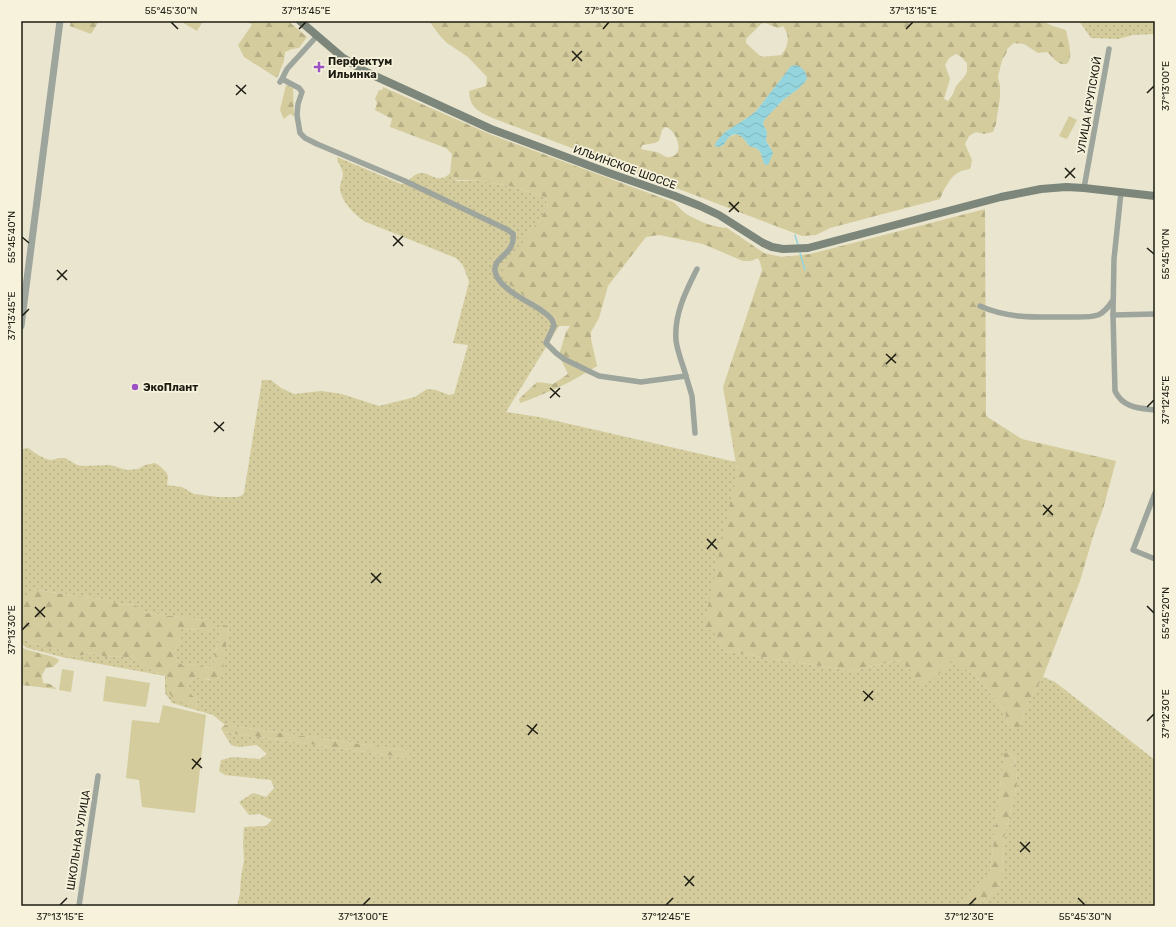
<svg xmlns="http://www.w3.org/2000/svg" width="1176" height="927" viewBox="0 0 1176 927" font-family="Rubik,sans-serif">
  <defs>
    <pattern id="grass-dots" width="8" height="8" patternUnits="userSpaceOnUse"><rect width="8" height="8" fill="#d4cc9d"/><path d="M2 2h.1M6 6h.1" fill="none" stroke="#b6af86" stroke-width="1.8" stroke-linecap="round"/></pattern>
    <pattern id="forest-firs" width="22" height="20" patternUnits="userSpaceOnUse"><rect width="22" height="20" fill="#d4cc9d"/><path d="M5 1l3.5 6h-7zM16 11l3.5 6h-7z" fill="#b6af86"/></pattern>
    <pattern id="park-tufts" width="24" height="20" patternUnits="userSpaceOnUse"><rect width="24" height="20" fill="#d4cc9d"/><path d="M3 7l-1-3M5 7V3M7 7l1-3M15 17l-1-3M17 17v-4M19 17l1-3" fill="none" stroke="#b6af86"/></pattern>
    <pattern id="water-waves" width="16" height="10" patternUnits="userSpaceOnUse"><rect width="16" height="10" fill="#94d5dd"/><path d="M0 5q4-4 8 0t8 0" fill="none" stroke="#7fb6bd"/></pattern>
  </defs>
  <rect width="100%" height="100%" fill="#e9e5ce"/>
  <g fill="url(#grass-dots)">
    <polygon points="1079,21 1155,21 1155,34 1133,35 1118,39 1091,38"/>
    <path d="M337,157L401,184C409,183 412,174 420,173C428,172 435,180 442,178C445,178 448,175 450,173L457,181H482L510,186L545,197L548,206L539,221L508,283L524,296L536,303L555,317L559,326L506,412L539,417L736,462L737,470L717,636L724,651L852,671L899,660L911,670L937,676L951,661L974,674L1005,711L1008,726H1021L1024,710L1043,677L1055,682L1155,760V906H977L996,890L1002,878L1003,843L1017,784L1015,756L1009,752L1004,754L990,873L957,906H237L240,893L241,877L244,860L243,843L244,827L266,826L272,820L260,814L249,815L239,802L253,793L266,797L274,788L271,780L225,775L219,771L221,760L233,757L260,759L267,754L257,745L239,747L231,745L223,732L408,758L410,754V751L225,725L213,715L172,703L165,693V676L62,657L27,648L21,644V636L25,640L33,643L58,649L74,657L91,653L107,657L116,656L133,658L141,662L148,668L166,676L167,685L197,708L196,699L190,693L188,686L193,678L201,677L209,680L226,646L229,628L223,626L220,637L215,653L214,662L208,668L192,664L184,666L177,661L174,653L181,637V629L202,630L205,620L146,613L139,607L131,604L123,605L105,599L91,598L37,590L24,601V610L21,620V450L23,449L28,448L38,455L46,459L51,460L60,458H65L77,465L82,466L110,465L127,470L138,469L145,465L155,463L160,466L166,472L168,476L167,485L182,487L194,494L218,497H237L241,496L244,493L262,380H271L281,388L294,394L321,391L342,394L379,406L415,397L427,389L436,390L449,395L454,394L468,345L453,343L469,282L464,268L462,264L456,258L366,222C356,217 339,199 340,187C340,183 343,179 343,175C343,168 337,163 337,157Z"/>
  </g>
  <g fill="url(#forest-firs)" fill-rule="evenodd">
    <polygon points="71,21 99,21 91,34 70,26"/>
    <polygon points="180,21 203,21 197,31"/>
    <polygon points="247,21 288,21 307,37 299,48 292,49 285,52 284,61 277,78 244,57 238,45 252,25"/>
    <path d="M429,21H1042L1053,26L1066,30C1067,37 1075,60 1066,64C1064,64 1061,64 1059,63C1055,61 1051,55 1047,52L1038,53L1024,44L1014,43L1007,49V52L1002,60L998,77L1000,86V97L996,124L993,132L984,134L976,132L969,136L965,144L972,160L970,169C967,170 963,170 961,171C950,176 944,189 940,199L830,228L816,235L802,236L490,117C477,110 470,108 469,91L486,86L487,77L468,57L447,43L440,36ZM765,23L778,28L783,26C790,34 789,47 781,55L763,57L759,55L746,43V39L761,24ZM956,54L960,56L967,63V72L965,76L956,86L953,94L948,101L944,99L950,79L945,65L949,58ZM791,66L798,89L783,100L764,120L763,124L767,133L766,141L771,148L762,159C762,151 757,147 749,146C743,137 739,130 728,138L725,132L750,116L757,110ZM665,127C675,128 687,154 670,157C665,158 661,153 656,152C650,150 646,151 641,149L642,145L655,143L659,141L662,130Z"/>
    <polygon points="286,85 293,88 294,116 290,114 284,119 280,110"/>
    <path d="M383,87L492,135L673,202C677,205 681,210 685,213C697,221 713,227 727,228L764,253L782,257L810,254L985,209L986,416L1022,439L1116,461L1103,509L1094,533L1080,581L1043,677L1024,710L1021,726L1015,729L1008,726L1005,711L974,674L951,662L937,676L925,685L913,680L911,670L899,660L852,671L724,651L717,636L704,625L737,470L723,387L762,270L760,262L758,258L751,261H743L703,244L659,235L646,237L608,286L599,318L591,332V339L597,366C574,381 546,394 520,403L519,399L537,382L553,384L568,374L559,355L566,332L570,326H559L555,317L536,303L524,296L508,283L502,268L539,221L548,206L545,197L510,186L482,181L457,180L450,173L452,154L446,148L390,127L392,119L375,110L377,103L375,99L379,90H382Z"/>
    <path d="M36,590L91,598L105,599L123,605L131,604L139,607L146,613L205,620L212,627L206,634L202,630L181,629V637L174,653L177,661L184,666L192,664L208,668L214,662L215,653L220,637L223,625L229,627L226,646L222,676C213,682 203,677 193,678L188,686L190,693L196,699L197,708C188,706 173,702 169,692C167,687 166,681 166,676L148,668L141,662L133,658L116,656L107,657L91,653L74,657L58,649L33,643L25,640L21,636V620L24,610V601L28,594Z"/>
    <path d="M21,647C32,653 46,653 58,659L59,661L53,667L46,668L42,675L43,683L50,684L57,689L21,685Z"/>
    <polygon points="225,725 410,751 410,754 408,758 223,732 221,728"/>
    <polygon points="1009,752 1015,756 1017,784 1003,843 1002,878 996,890 977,906 957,906 990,873 1004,753"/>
  </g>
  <polygon fill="url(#park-tufts)" points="1069,116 1077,120 1067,139 1059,136"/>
  <g fill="#d4cc9d">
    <polygon points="62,669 74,671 71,692 59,690"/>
    <polygon points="106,676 150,683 146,707 103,701"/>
    <polygon points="163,705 206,715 195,813 142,807 139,780 126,778 132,720 159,723"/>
  </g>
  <path fill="url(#water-waves)" d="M797,65L804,70L806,74L807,79L805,82L798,89L783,100L764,120L763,124L767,132L766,141L771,149L773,153L768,165L764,164C761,153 761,148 749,146C744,138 737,129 728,138C725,142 725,145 719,147L715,146L716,142L725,132L750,116L757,110L791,66Z"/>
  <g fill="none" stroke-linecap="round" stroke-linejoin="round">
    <g stroke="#94d5dd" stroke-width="1.5">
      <polyline points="795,235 798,245"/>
      <polyline points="800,253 805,270"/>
    </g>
    <g stroke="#9ea59d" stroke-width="5.5">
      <path d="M282,79L299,88L302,92L298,104L297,115L300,133L305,138L317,144L405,181L508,230L513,234C516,254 493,257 495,271C497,287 525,300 538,308C543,312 549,315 552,320C553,322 554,324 554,326L546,343L556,353L564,359L599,376L641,382L686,376C683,365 677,351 676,340C674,314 686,291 697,269"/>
      <polyline points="280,82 282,79 287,69 317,36"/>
      <polyline points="1084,188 1109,49"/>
      <path d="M1121,192L1114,259L1113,315L1115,391C1123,408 1139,408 1155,410"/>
      <path d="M980,306C1009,319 1037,317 1067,317C1077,317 1089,318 1098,315C1105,312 1109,306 1113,300"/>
      <polyline points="1113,315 1155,314"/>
      <polyline points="686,376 692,396 695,433"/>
      <polyline points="1155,493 1133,550 1155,559"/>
      <polyline points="79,906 98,776"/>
    </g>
    <polyline stroke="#9ea59d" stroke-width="7" points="21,326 60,21"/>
    <polyline stroke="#7c867a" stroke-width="8" points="300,21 342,57 364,71 491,129 609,173 675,196 700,206 719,215 763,243 772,247 783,249 808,248 1001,197 1041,189 1066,187 1084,188 1155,196"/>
  </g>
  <path fill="none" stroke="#1d1c13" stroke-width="1.5" d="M171,22L178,29M299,29L306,22M603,29L609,22M906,29L913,22M572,51L582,61M572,61L582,51M236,85L246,94M1147,93L1154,86M236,95L246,85M1065,168L1075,178M1065,178L1075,168M729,202L739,212M729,212L739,202M393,236L403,246M22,237L29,243M393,246L403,236M1147,248L1154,254M57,270L67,280M57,280L67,270M22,316L29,309M886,354L896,363M886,364L896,354M550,388L560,397M550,398L560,388M1147,407L1154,400M214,422L224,431M214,432L224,422M1043,505L1053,515M1043,515L1052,505M707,539L717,549M707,549L716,539M371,573L381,583M371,583L381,573M1147,606L1154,613M35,607L45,617M35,617L45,607M22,630L29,623M863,691L873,700M864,701L873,691M1147,721L1154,714M527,725L538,734M528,735L537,724M192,759L202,768M192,769L201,758M1020,842L1030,852M1020,852L1030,842M684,876L694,886M685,886L694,876M1078,898L1085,905M60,905L67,898M363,905L370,898M666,905L673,898M969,905L976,898"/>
  <g fill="#9c51c4" stroke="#f6f2db" stroke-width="1.5">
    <path d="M317 61h4v4h4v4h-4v4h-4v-4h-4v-4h4z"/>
    <circle cx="135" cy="387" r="4"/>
  </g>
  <g text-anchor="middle" stroke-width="3.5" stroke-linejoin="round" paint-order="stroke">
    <g font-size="11" font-weight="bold" fill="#1d1c13" stroke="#f6f2db" text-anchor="start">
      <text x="328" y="65">Перфектум<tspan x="328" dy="13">Ильинка</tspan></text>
      <text x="143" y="391">ЭкоПлант</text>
    </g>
    <g font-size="11" fill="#1d1c13" stroke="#f6f2db">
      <text transform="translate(1089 105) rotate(-80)" y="4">УЛИЦА КРУПСКОЙ</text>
      <text transform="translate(625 167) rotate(20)" y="4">ИЛЬИНСКОЕ ШОССЕ</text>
      <text transform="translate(78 840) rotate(-81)" y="4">ШКОЛЬНАЯ УЛИЦА</text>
    </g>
  </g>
  <rect width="1176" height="927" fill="none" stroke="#f6f2db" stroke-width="44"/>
  <rect x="22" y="22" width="1132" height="883" fill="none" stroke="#1d1c13" stroke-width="1.5"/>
  <g font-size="10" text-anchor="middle" fill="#1d1c13">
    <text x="171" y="14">55°45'30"N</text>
    <text x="306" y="14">37°13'45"E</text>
    <text x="609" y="14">37°13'30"E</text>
    <text x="913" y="14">37°13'15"E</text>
    <text transform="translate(1165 86) rotate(-90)" y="4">37°13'00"E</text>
    <text transform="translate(11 237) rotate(-90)" y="4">55°45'40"N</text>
    <text transform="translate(1165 254) rotate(-90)" y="4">55°45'10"N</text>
    <text transform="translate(11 316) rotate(-90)" y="4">37°13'45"E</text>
    <text transform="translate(1165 400) rotate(-90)" y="4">37°12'45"E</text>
    <text transform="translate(1165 613) rotate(-90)" y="4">55°45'20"N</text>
    <text transform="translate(11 630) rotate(-90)" y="4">37°13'30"E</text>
    <text transform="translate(1165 714) rotate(-90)" y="4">37°12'30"E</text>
    <text x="60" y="920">37°13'15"E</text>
    <text x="363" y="920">37°13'00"E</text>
    <text x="666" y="920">37°12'45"E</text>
    <text x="969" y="920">37°12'30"E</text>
    <text x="1085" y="920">55°45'30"N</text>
  </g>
</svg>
